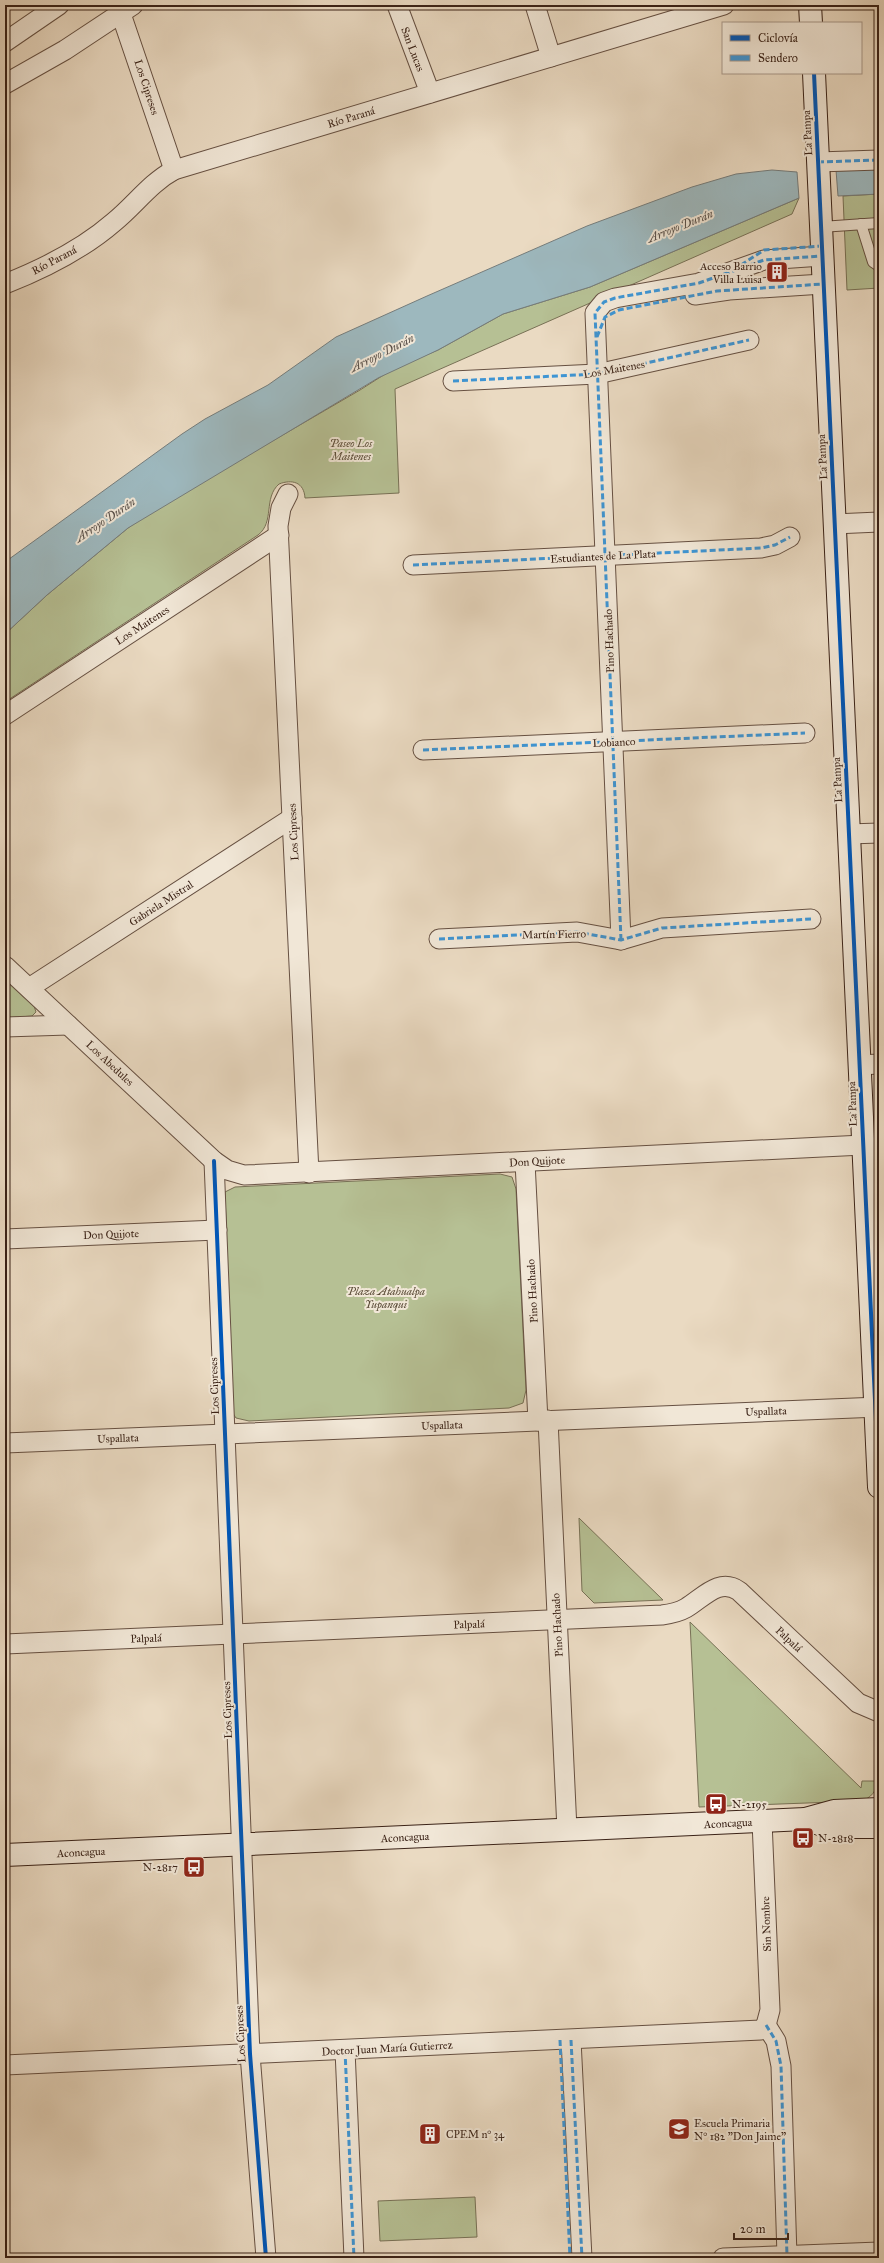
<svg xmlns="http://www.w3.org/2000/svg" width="884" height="2263" viewBox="0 0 884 2263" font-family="'IM FELL Great Primer',serif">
  <rect width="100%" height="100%" fill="#eadac2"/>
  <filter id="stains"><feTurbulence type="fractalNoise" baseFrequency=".005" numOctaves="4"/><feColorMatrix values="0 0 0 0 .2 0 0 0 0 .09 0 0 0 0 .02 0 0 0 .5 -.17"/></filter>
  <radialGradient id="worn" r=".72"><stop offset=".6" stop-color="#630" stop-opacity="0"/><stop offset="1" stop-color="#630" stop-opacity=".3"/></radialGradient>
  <g fill="#b6c094" stroke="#787156">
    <polygon points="879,194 879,288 847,290 843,196"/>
    <path d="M799,198L792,214L395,389L399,493L305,498C304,482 292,479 279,484C263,498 275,522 258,535L5,702V634L47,595L128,528L152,511L360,390L393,369L438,350L503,314L590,287Z"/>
    <polygon points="5,978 34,1006 36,1012 32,1016 5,1018"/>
    <polygon points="500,1174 512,1177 516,1189 526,1390 523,1403 509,1408 249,1421 236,1418 232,1412 225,1192 235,1187"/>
    <polygon points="579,1518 663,1600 594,1603 582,1591"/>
    <path d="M690,1622L861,1788L862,1781H877C877,1791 871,1798 861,1801L699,1807Z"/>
    <polygon points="475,2197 477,2237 380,2241 378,2201"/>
  </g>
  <g fill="#9db8be" stroke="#757c7b">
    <polygon points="879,168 879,194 838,196 836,170"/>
    <polygon points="772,170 797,172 799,198 590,287 503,314 438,350 378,378 128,528 47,595 5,634 5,562 182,434 205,419 268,385 336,337 427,296 587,226 692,187 736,174"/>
  </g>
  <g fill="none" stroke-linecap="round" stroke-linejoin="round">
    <g stroke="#665042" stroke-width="12">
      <g id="lane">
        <polyline points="861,224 873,262 879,266"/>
        <polyline points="821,227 879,223"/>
      </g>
    </g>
    <g stroke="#665042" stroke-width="21">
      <g id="street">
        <polyline points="118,5 174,170"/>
        <polyline points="397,5 430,93"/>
        <polyline points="535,5 551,57"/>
        <polyline points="5,42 59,5"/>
        <polyline points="5,84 65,50 133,5"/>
        <polyline points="818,162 879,160"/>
        <path d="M5,284C43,269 83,249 114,222C135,205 150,183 174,170L724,5"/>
        <polyline points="695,295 729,290 823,284"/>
        <polyline points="453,381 597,374 749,340"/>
        <polyline points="288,494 281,508 278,526 309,1173"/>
        <polyline points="834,524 879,522"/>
        <polyline points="413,565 761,548 775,545 790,537"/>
        <polyline points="5,715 279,535"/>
        <polyline points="423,750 805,733"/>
        <polyline points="849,834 879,833"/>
        <polyline points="439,939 577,932 621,940 662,928 811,919"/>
        <polyline points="621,940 595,313 604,302 615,298 699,283 764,260 822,256"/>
        <polyline points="5,966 214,1161 227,1170 244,1175 863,1145"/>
        <polyline points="29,988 292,818"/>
        <polyline points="5,1027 68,1025"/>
        <polyline points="859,1065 879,1064"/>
        <polyline points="214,1161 250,2054 266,2258"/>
        <polyline points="525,1162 538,1421"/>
        <polyline points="5,1239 217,1230"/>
        <polyline points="548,1420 567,1830"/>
        <polyline points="5,1443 879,1407"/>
        <path d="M5,1644L662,1615C670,1614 679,1612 686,1608C703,1598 719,1577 739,1591L858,1703L879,1712"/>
        <polyline points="766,2025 776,2041 781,2066 787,2256"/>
        <polyline points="571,2040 582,2258"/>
        <polyline points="345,2050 354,2258"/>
        <polyline points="5,2065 761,2030 766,2025 770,2010 762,1821"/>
        <polyline points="723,2258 879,2252"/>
      </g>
    </g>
    <g stroke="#3a2217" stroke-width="24">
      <g id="secondary">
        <polyline points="810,5 811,23"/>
        <polyline points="814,73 879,1487"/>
        <polyline points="805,1819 828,1827 879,1827"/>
        <polyline points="5,1855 805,1819 834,1811 879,1809"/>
      </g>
    </g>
    <use href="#lane" stroke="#f1e7d7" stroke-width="10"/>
    <use href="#street" stroke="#f1e7d7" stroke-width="19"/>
    <use href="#secondary" stroke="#f1e7d7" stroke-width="22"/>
    <g stroke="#3e95d4" stroke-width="3" stroke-dasharray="6 3" stroke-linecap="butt">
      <polyline points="818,162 879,160"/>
      <polyline points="741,265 764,250 822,246"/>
      <polyline points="597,337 605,317 619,310 717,291 823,284"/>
      <polyline points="453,381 597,374 749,340"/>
      <polyline points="413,565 761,548 775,545 790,537"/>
      <polyline points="423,750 805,733"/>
      <polyline points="439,939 577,932 621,940 662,928 811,919"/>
      <polyline points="621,940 595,313 604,302 615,298 699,283 764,260 822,256"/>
      <polyline points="766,2025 776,2041 781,2066 787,2256"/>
      <polyline points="560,2040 570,2258"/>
      <polyline points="571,2040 582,2258"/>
      <polyline points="345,2050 354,2258"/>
    </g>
    <g stroke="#f1e7d7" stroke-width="6">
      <g id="cycleway">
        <polyline points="814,73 879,1487"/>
        <polyline points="214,1161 250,2054 266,2258"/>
      </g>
    </g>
    <use href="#cycleway" stroke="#0057b8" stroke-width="4"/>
  </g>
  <defs>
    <g id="building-square" transform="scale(1.15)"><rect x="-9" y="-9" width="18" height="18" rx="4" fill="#8f2418" stroke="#f1e7d7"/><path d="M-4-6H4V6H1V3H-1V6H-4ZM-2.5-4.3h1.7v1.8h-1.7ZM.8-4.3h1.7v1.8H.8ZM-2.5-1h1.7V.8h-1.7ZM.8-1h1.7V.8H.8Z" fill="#fff"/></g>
    <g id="bus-square" transform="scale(1.15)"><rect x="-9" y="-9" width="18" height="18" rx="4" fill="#8f2418" stroke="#f1e7d7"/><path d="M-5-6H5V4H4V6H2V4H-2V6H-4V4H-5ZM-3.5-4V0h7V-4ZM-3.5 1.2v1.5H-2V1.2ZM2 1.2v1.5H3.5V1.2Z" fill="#fff"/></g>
    <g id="school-square" transform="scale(1.15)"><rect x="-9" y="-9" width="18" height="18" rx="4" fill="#8f2418" stroke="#f1e7d7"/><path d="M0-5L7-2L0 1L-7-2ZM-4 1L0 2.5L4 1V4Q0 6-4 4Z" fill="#fff"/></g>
  </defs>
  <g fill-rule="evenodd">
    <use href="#building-square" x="777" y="272"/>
    <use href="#bus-square" x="716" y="1804"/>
    <use href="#bus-square" x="803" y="1838"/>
    <use href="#bus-square" x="194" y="1867"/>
    <use href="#school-square" x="679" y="2129"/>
    <use href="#building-square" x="430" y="2134"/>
  </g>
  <g text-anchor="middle" stroke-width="4" stroke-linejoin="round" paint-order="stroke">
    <g font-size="11" fill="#3a2217" stroke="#f1e7d7">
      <text transform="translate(413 49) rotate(69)" y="4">San Lucas</text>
      <text transform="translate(147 87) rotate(72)" y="4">Los Cipreses</text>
      <text transform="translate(351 117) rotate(-17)" y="4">Río Paraná</text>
      <text transform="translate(807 133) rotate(-93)" y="4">La Pampa</text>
      <text transform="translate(54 260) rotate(-28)" y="4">Río Paraná</text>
      <text transform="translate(614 369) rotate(-10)" y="4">Los Maitenes</text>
      <text transform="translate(822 457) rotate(-93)" y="4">La Pampa</text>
      <text transform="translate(603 556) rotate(-3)" y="4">Estudiantes de La Plata</text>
      <text transform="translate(142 625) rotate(-33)" y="4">Los Maitenes</text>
      <text transform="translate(609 641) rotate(-92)" y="4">Pino Hachado</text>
      <text transform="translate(614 742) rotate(-3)" y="4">Lobianco</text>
      <text transform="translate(837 780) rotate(-93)" y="4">La Pampa</text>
      <text transform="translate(293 832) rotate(-93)" y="4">Los Cipreses</text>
      <text transform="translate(161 903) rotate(-33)" y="4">Gabriela Mistral</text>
      <text transform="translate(554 934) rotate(-1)" y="4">Martín Fierro</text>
      <text transform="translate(110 1063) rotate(43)" y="4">Los Abedules</text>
      <text transform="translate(852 1104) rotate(-92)" y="4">La Pampa</text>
      <text transform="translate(537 1161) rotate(-3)" y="4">Don Quijote</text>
      <text transform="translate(111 1234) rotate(-2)" y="4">Don Quijote</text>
      <text transform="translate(532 1291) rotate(-93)" y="4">Pino Hachado</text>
      <text transform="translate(214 1386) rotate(-92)" y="4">Los Cipreses</text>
      <text transform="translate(766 1411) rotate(-2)" y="4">Uspallata</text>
      <text transform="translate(442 1425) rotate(-2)" y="4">Uspallata</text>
      <text transform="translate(118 1438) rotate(-2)" y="4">Uspallata</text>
      <text transform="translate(469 1624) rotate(-2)" y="4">Palpalá</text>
      <text transform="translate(557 1625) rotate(-93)" y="4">Pino Hachado</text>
      <text transform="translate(146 1638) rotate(-2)" y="4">Palpalá</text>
      <text transform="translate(789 1639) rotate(43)" y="4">Palpalá</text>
      <text transform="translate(227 1710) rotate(-92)" y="4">Los Cipreses</text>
      <text transform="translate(728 1823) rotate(-3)" y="4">Aconcagua</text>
      <text transform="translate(405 1837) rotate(-3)" y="4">Aconcagua</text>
      <text transform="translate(81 1852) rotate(-3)" y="4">Aconcagua</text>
      <text transform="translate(766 1924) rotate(-92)" y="4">Sin Nombre</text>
      <text transform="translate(240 2034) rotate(-93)" y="4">Los Cipreses</text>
      <text transform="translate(387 2048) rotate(-3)" y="4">Doctor Juan María Gutierrez</text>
    </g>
    <g font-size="11" fill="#3a2217" stroke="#f1e7d7" text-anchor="start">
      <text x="762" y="270" text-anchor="end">Acceso Barrio<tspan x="762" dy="13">Villa Luisa</tspan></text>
      <text x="732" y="1808">N-2195</text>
      <text x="818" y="1842">N-2818</text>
      <text x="178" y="1871" text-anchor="end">N-2817</text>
      <text x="694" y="2127">Escuela Primaria<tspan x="694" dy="13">N° 182 "Don Jaime"</tspan></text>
      <text x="446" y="2138">CPEM n° 34</text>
    </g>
    <g font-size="11" font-style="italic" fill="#594a36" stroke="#f1e7d7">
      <text x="351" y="447">Paseo Los<tspan x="351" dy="13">Maitenes</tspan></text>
      <text x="386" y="1295">Plaza Atahualpa<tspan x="386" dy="13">Yupanqui</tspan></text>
    </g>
    <g font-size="12" font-style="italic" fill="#584f49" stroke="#f1e7d7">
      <text transform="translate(680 226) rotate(-22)" y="4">Arroyo Durán</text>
      <text transform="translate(382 353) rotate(-27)" y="4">Arroyo Durán</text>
      <text transform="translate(105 520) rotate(-34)" y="4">Arroyo Durán</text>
    </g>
  </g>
  <rect width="884" height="2263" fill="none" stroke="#eadac2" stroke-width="20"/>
  <rect x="6" y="6" width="872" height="2251" fill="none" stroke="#3a2217" stroke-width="2"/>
  <rect x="10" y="10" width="864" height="2243" fill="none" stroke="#3a2217"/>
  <rect x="722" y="22" width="140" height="52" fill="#f1e7d7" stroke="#a8988a"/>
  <rect x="730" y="35" width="20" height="6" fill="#0057b8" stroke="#a8988a"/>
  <text x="758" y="42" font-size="12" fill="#3a2217">Ciclovía</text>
  <rect x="730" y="55" width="20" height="6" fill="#3e95d4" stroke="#a8988a"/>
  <text x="758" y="62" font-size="12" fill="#3a2217">Sendero</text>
  <path d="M734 2233v6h54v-6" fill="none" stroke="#3a2217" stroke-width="2"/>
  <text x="740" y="2233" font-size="12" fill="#3a2217" stroke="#f1e7d7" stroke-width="3" paint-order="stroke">20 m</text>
  <rect width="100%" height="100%" filter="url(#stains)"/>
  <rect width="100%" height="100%" fill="url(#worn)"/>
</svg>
